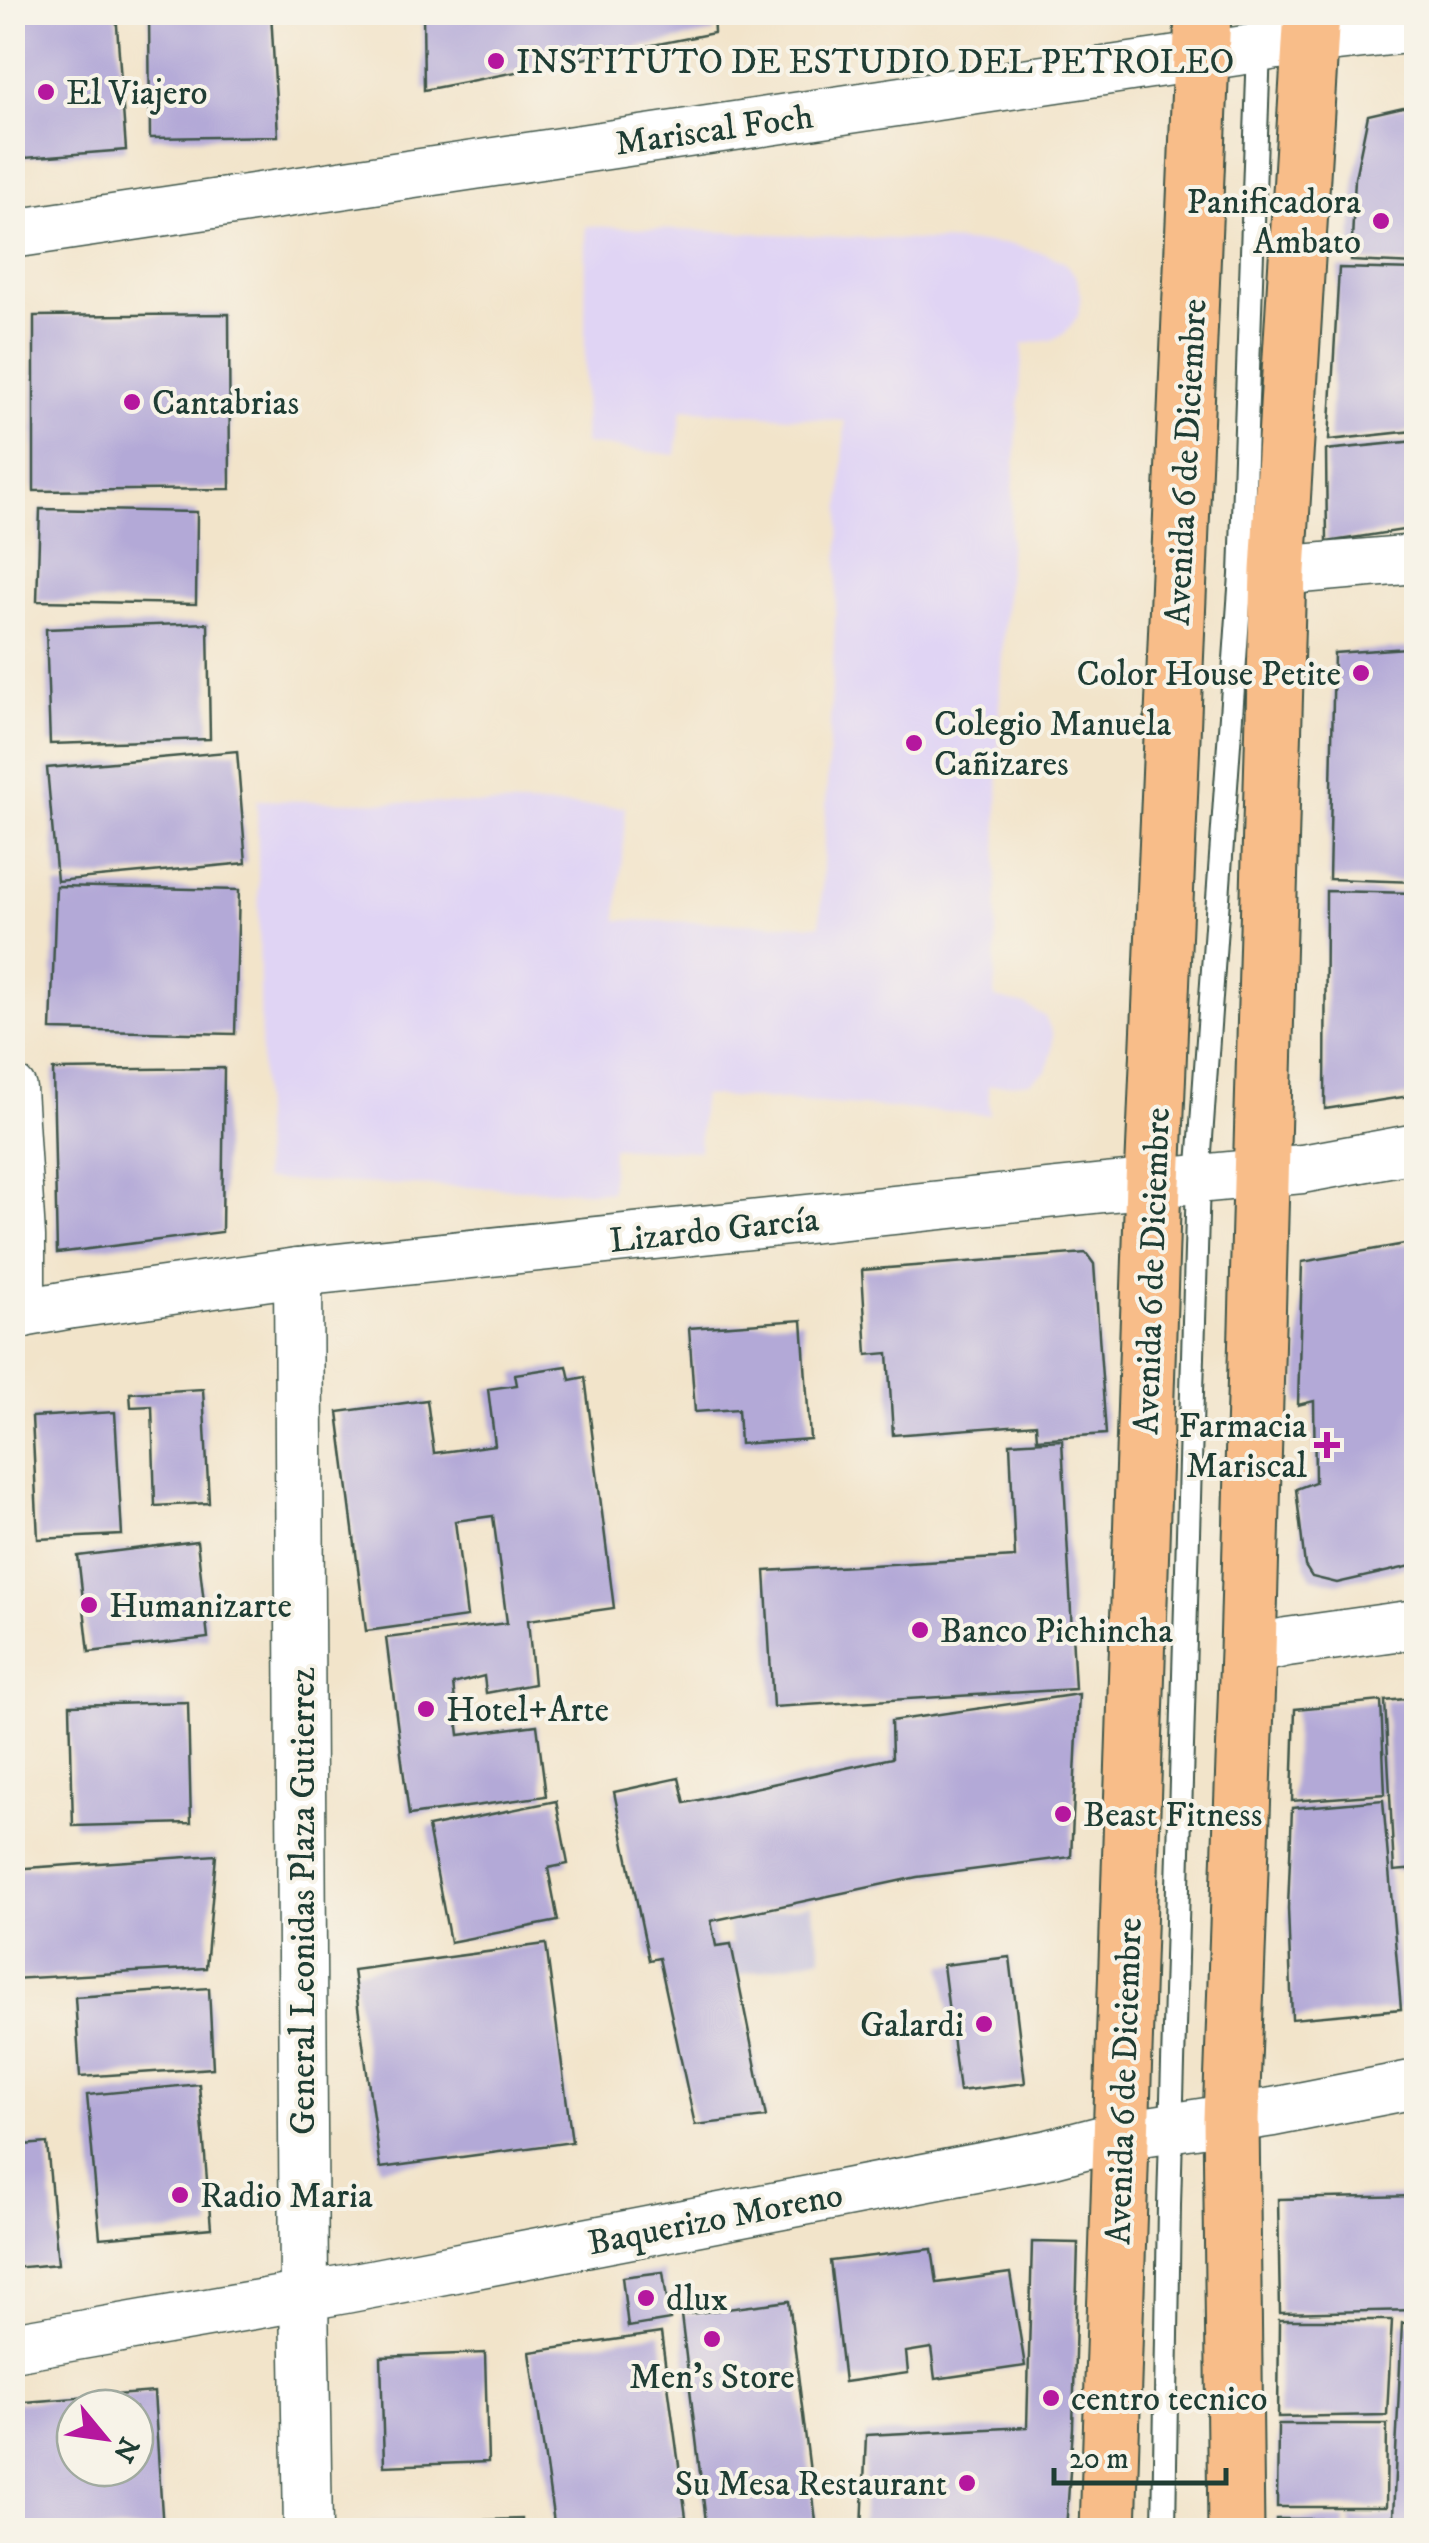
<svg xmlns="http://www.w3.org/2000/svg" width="1429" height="2543" viewBox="0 0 1429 2543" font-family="'IM FELL DW Pica',serif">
  <rect width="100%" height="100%" fill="#f7f3e8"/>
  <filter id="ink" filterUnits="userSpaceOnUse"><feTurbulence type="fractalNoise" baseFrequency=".01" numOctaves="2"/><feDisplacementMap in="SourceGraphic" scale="20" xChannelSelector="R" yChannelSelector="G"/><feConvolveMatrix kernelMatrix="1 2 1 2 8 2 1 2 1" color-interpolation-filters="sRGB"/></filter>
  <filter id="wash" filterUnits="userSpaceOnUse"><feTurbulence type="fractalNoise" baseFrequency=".0048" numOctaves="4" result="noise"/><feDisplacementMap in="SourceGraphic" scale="40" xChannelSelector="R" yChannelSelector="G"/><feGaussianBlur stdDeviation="2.25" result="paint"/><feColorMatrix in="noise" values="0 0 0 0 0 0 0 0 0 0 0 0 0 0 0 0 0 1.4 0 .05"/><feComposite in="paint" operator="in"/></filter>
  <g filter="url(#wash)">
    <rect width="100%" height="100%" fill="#f2e4ca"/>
    <polygon fill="#e0d4f4" points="586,226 1008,244 1047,254 1064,262 1076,276 1081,294 1078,316 1065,333 1051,340 1023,344 1000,687 995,998 1025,1005 1045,1017 1053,1034 1052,1052 1046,1071 1030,1082 988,1086 990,1115 702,1095 699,1151 612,1147 611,1192 263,1180 257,800 626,807 617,920 820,925 845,421 682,409 676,455 584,444"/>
    <polygon fill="#c4c0db" points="811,1904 822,1957 738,1975 727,1921"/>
    <g id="blocks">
      <g fill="#b3a9d7" fill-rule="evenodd">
        <polygon points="12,12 116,12 126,150 12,159"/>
        <polygon points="149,12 271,12 278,136 150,138"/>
        <polygon points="423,12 713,12 714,33 424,90"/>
        <polygon points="1416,104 1416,264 1351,261 1355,178 1368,115"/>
        <polygon points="1339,268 1416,270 1413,431 1329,440"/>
        <polygon points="229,314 230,489 34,491 34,316"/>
        <polygon points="1416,441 1416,528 1327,542 1326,450"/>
        <polygon points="40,509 197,512 196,604 37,601"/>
        <polygon points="208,623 210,739 50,744 46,629"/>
        <polygon points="1407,648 1416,716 1416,882 1329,879 1334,653"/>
        <polygon points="237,751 246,863 57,881 47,768"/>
        <polygon points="56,886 239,890 235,1034 51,1030"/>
        <polygon points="1326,891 1416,893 1416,1095 1325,1109"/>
        <polygon points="224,1068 222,1232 57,1253 53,1070"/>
        <polygon points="1416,1242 1416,1565 1337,1583 1312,1577 1305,1566 1296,1489 1315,1482 1314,1401 1298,1405 1302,1262"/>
        <polygon points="1086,1253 1094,1264 1106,1434 1037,1439 1036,1424 893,1435 888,1353 867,1355 862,1270"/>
        <polygon points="802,1320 810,1439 740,1444 738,1409 695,1412 689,1328"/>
        <polygon points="567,1366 570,1380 585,1377 614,1608 528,1620 534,1684 486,1693 484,1676 453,1684 459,1735 537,1725 546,1796 409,1815 386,1638 507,1623 493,1516 455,1521 467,1617 366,1631 338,1412 427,1400 434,1453 495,1445 488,1389 517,1385 515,1374"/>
        <polygon points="203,1389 209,1503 155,1506 152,1406 131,1407 130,1393"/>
        <polygon points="115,1412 122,1535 38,1539 32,1417"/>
        <polygon points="1062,1440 1075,1689 773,1707 765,1571 1015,1557 1010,1443"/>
        <polygon points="197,1541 208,1638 89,1652 78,1556"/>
        <polygon points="1079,1694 1071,1857 917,1877 711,1921 716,1946 731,1944 766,2117 695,2125 659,1958 649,1960 614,1792 679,1778 685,1803 892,1758 891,1721"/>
        <polygon points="1416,1698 1416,1869 1394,1871 1385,1701"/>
        <polygon points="1381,1701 1385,1794 1292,1801 1295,1709"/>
        <polygon points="188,1702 191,1823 73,1826 70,1705"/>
        <polygon points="1383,1800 1401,2009 1292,2019 1288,1908 1292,1808"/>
        <polygon points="556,1801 568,1864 548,1868 558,1921 450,1942 428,1827"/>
        <polygon points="216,1855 206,1968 12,1979 12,1869"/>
        <polygon points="546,1944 572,2142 380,2168 353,1970"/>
        <polygon points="1010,1957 1025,2083 959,2091 943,1965"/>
        <polygon points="209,1988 213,2068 80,2077 75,1997"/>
        <polygon points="199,2084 211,2228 100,2238 87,2095"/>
        <polygon points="47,2143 58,2264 12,2268 12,2146"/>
        <polygon points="1416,2196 1416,2310 1280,2313 1278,2199"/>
        <polygon points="1032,2242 1078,2243 1073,2428 1066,2530 862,2530 866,2435 1027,2427"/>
        <polygon points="932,2249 937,2283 1010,2273 1025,2366 935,2379 931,2348 906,2352 908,2373 844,2382 830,2261"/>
        <polygon points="663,2272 670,2320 628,2327 622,2277"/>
        <polygon points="789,2301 816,2521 744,2530 707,2530 681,2315"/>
        <polygon points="1279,2320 1392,2320 1387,2415 1278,2417"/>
        <polygon points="1402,2323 1416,2323 1416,2530 1350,2530 1350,2518 1393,2517"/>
        <polygon points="661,2333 686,2517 591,2530 555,2530 530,2352"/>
        <polygon points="485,2353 488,2462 384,2466 381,2357"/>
        <path d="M154,2392L163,2530H12V2403ZM75,2408H135V2468H75Z"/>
        <polygon points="1278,2424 1387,2424 1386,2507 1277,2507"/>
        <polygon points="522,2519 522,2530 371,2530 371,2523"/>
        <rect x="1276" y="2519" width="68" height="11"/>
      </g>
    </g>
  </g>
  <g filter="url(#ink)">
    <use href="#blocks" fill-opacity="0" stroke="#3f564a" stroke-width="2.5"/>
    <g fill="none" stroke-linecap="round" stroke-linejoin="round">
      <g stroke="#3f564a" stroke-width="26">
        <polyline id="lane" points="1164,2530 1169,2205 1198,1180 1241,575 1259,47 1258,12"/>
      </g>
      <g stroke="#3f564a" stroke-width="51">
        <g id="street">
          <polyline points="12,234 1311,40 1416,28"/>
          <polyline points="1278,571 1416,559"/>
          <polyline points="12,1089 21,1237 21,1314"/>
          <polyline points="298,1272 304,2296 308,2530"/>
          <polyline points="12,1315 73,1304 298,1272 1104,1188 1302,1169 1416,1148"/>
          <polyline points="1248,1651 1287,1642 1416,1624"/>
          <polyline points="12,2347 345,2289 1049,2154 1122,2135 1273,2112 1416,2084"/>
        </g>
      </g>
      <g stroke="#3f564a" stroke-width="59">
        <g id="primary">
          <polyline points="1108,2530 1153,1183 1203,12"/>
          <polyline points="1236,2530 1231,2119 1248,1651 1278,571 1312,12"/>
        </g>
      </g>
      <use href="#lane" stroke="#fff" stroke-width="22"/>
      <use href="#street" stroke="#fff" stroke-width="48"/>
      <use href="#primary" stroke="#f8bd89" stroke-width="55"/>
    </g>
  </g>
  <g fill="#b5179e" stroke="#f7f3e8" stroke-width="4">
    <circle cx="496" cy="61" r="10"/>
    <circle cx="46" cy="92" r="10"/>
    <circle cx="1381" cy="221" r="10"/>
    <circle cx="132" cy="402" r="10"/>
    <circle cx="1361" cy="673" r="10"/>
    <circle cx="914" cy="743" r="10"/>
    <path d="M1322 1430h10v10h10v10h-10v10h-10v-10h-10v-10h10z"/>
    <circle cx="89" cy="1605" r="10"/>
    <circle cx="920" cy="1630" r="10"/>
    <circle cx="426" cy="1709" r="10"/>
    <circle cx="1063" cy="1814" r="10"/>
    <circle cx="984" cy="2024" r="10"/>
    <circle cx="180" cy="2195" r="10"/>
    <circle cx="646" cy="2298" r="10"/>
    <circle cx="712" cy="2339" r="10"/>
    <circle cx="1051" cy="2398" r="10"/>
    <circle cx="967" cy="2483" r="10"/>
  </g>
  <g text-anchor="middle" stroke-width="8" stroke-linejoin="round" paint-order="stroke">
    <g font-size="35" fill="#1f3d34" stroke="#f7f3e8" text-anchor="start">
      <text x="516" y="73">INSTITUTO DE ESTUDIO DEL PETROLEO</text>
      <text x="66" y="104">El Viajero</text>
      <text x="1361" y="213" text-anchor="end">Panificadora<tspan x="1361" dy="40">Ambato</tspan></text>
      <text x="152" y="414">Cantabrias</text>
      <text x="1341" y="685" text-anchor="end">Color House Petite</text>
      <text x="934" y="735">Colegio Manuela<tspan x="934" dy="40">Cañizares</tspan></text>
      <text x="1307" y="1437" text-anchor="end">Farmacia<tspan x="1307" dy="40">Mariscal</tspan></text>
      <text x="109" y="1617">Humanizarte</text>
      <text x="940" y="1642">Banco Pichincha</text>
      <text x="446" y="1721">Hotel+Arte</text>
      <text x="1083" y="1826">Beast Fitness</text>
      <text x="964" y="2036" text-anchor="end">Galardi</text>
      <text x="200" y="2207">Radio Maria</text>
      <text x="666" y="2310">dlux</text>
      <text x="712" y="2388" text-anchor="middle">Men's Store</text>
      <text x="1071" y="2410">centro tecnico</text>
      <text x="947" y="2495" text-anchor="end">Su Mesa Restaurant</text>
    </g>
    <g font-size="35" fill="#1f3d34" stroke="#f7f3e8">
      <text transform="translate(714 129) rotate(-8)" y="12">Mariscal Foch</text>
      <text transform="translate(1185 462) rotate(-87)" y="12">Avenida 6 de Diciembre</text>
      <text transform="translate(714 1229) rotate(-6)" y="12">Lizardo García</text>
      <text transform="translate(1151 1271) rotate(-88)" y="12">Avenida 6 de Diciembre</text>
      <text transform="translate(302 1901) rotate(-90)" y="12">General Leonidas Plaza Gutierrez</text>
      <text transform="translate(1123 2081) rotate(-88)" y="12">Avenida 6 de Diciembre</text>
      <text transform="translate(715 2218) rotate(-11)" y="12">Baquerizo Moreno</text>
    </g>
  </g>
  <rect width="1429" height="2543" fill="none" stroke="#f7f3e8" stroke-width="50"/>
  <g transform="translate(105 2438) rotate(119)"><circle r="48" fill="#f7f3e8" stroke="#a1aaa0" stroke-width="2.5"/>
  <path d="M0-8L18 38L0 25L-18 38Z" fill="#b5179e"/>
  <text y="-15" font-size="28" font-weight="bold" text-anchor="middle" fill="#1f3d34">N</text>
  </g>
  <path d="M1054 2468v15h172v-15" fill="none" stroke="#1f3d34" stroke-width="5"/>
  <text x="1069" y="2468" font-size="30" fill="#1f3d34" stroke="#f7f3e8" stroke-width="8" paint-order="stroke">20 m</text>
</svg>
